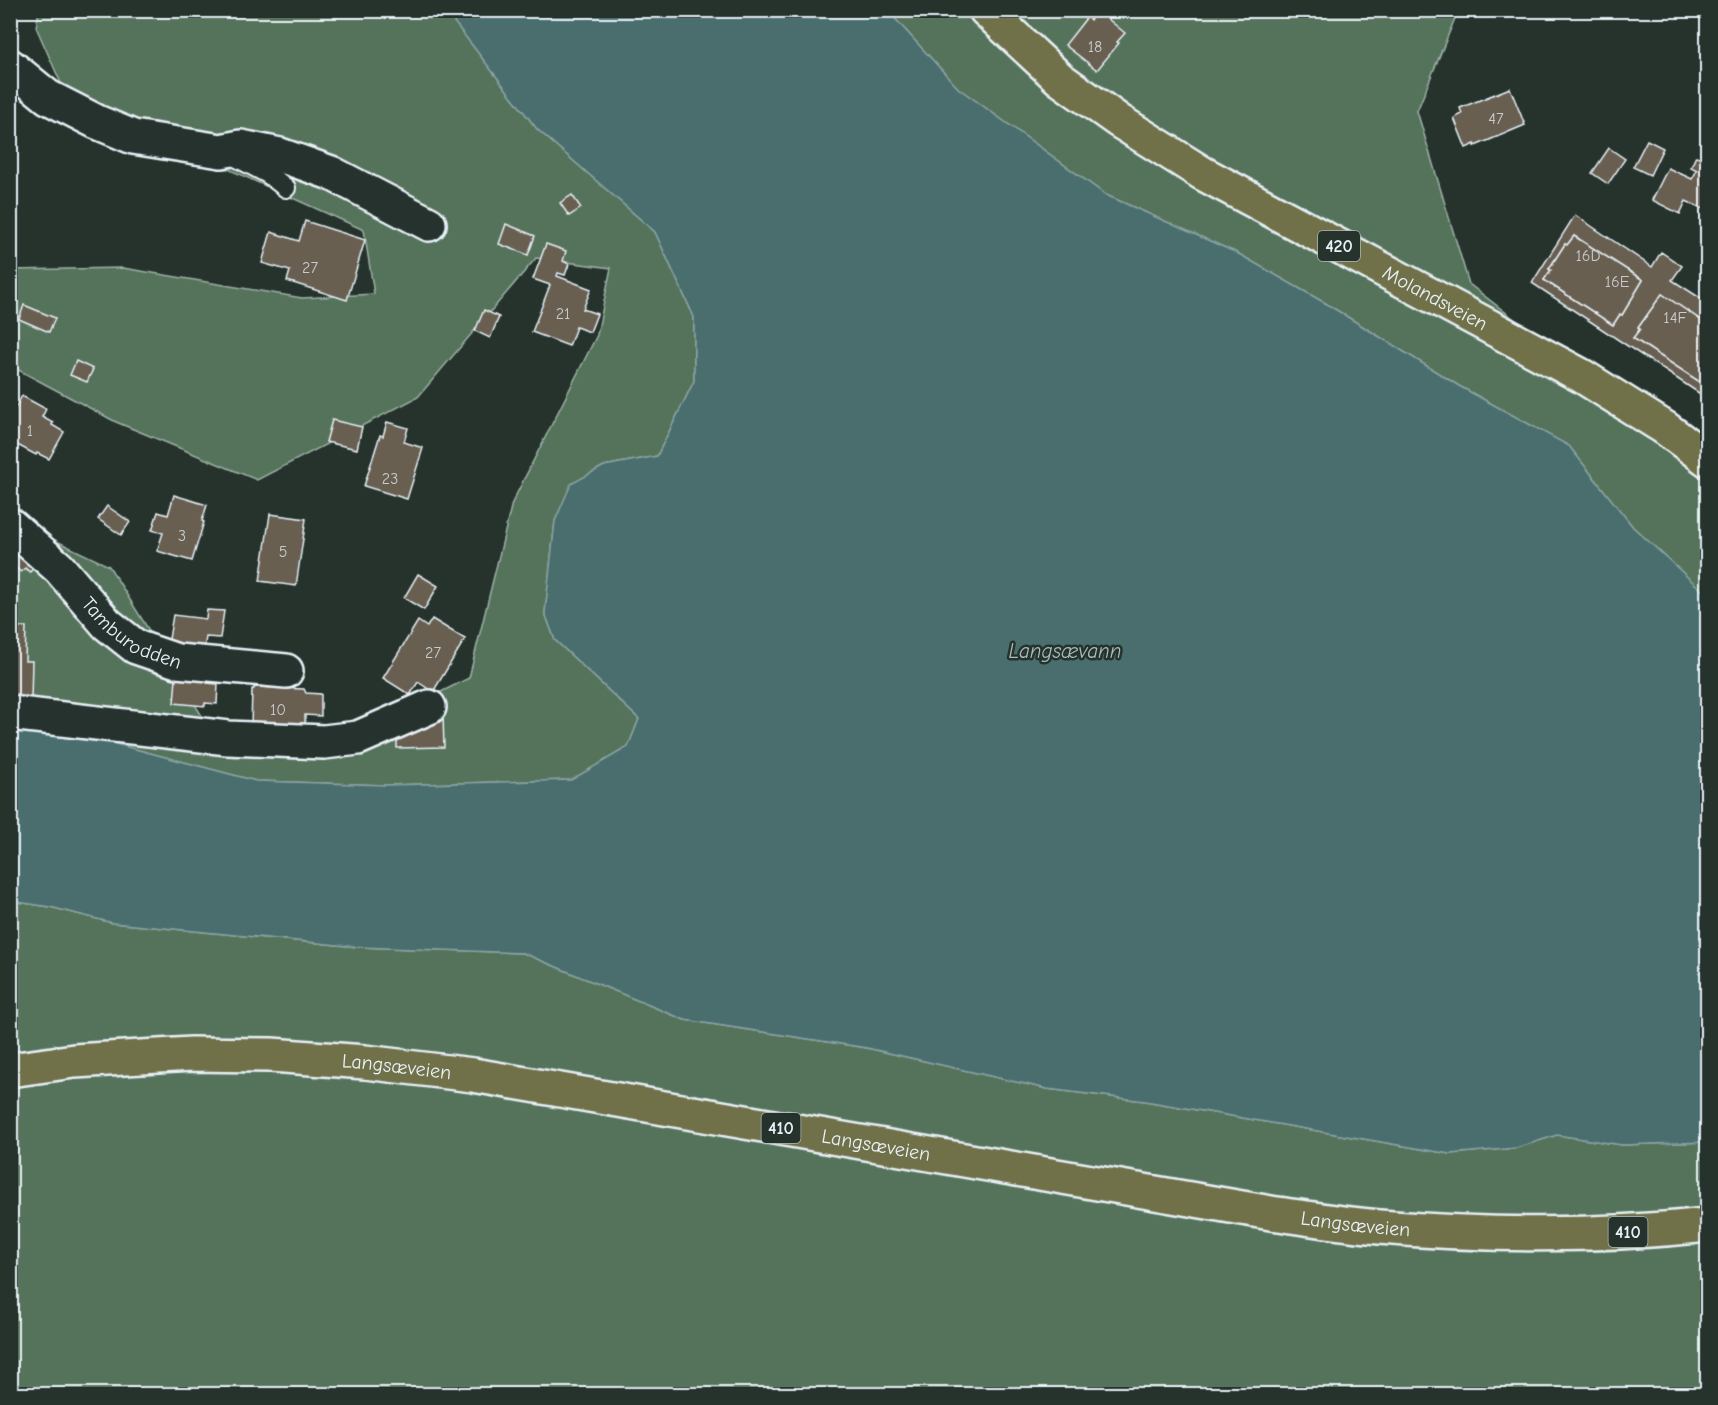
<svg xmlns="http://www.w3.org/2000/svg" width="1718" height="1405" viewBox="0 0 1718 1405" font-family="'Comic Neue',sans-serif">
  <rect width="100%" height="100%" fill="#26332d"/>
  <filter id="ink" filterUnits="userSpaceOnUse"><feTurbulence type="fractalNoise" baseFrequency=".0167" numOctaves="2"/><feDisplacementMap in="SourceGraphic" scale="12" xChannelSelector="R" yChannelSelector="G"/><feConvolveMatrix kernelMatrix="1 2 1 2 8 2 1 2 1" color-interpolation-filters="sRGB"/></filter>
  <g filter="url(#ink)">
    <g fill="#55735a" stroke="#9eb2a9" stroke-width="1.5">
      <polygon points="39,11 447,11 448,14 537,129 655,232 694,317 694,381 657,456 604,466 572,484 555,521 545,613 555,640 639,719 628,747 572,780 387,785 256,781 78,734 10,722 10,521 13,520 109,566 207,724 349,738 469,678 512,503 597,335 611,268 536,258 418,397 257,480 116,422 11,366 10,270 123,268 302,298 374,294 364,230 67,97 36,27"/>
      <polygon points="888,11 1458,11 1417,111 1469,284 1707,468 1707,595 1633,527 1569,446 1459,386 1325,303 1237,253 1106,195 958,88"/>
      <polygon points="11,901 50,907 113,923 358,947 523,953 685,1020 867,1048 1047,1089 1145,1101 1450,1154 1516,1148 1557,1135 1622,1145 1707,1142 1707,1394 11,1394"/>
    </g>
    <polygon fill="#496e6d" stroke="#89a2a5" stroke-width="1.5" points="447,11 888,11 958,88 1106,195 1237,253 1325,303 1459,386 1569,446 1633,527 1707,595 1707,1142 1622,1145 1557,1135 1516,1148 1450,1154 1145,1101 1047,1089 867,1048 685,1020 523,953 358,947 113,923 50,907 11,901 11,723 78,734 256,781 387,785 571,780 628,747 639,719 555,640 545,613 555,521 571,484 604,466 657,456 694,381 694,317 655,232 537,129 448,14"/>
    <g fill="#685f51" stroke="#e8f1f8" stroke-width="1.5" fill-rule="evenodd">
      <polygon points="1500,10 1524,10 1502,17"/>
      <polygon points="1098,11 1125,33 1117,42 1119,43 1097,70 1065,45 1087,17 1090,20"/>
      <polygon points="1510,88 1525,125 1475,146 1475,144 1466,148 1454,118 1462,114 1460,108"/>
      <polygon points="10,136 17,139 10,156"/>
      <polygon points="1647,140 1663,148 1650,175 1633,167"/>
      <polygon points="1609,148 1625,159 1608,184 1592,173"/>
      <polygon points="1696,156 1708,160 1708,211 1686,201 1680,214 1652,200 1668,168 1692,179 1697,170 1691,167"/>
      <polygon points="572,195 581,208 569,216 560,203"/>
      <path d="M1575,215L1652,267L1661,252L1682,266L1672,280L1708,303V325L1662,294L1638,328L1640,329L1633,338L1703,384L1708,377V399L1532,283ZM1574,236L1643,280L1622,315L1620,314L1613,325L1544,280L1551,270L1549,269L1565,244L1567,245Z"/>
      <polygon points="305,221 365,240 347,300 287,281 290,271 262,263 271,232 299,241"/>
      <polygon points="506,224 535,236 528,255 499,244"/>
      <polygon points="1574,236 1643,280 1622,315 1620,314 1613,325 1544,280 1551,270 1549,269 1565,244 1567,245"/>
      <polygon points="546,244 566,251 563,261 569,264 565,275 558,273 557,276 591,289 583,309 597,314 590,332 576,327 569,346 532,332 550,285 533,279"/>
      <polygon points="1662,294 1708,325 1708,377 1703,384 1633,338 1640,329 1638,328"/>
      <polygon points="24,305 55,318 49,332 19,319"/>
      <polygon points="484,310 499,317 490,338 475,331"/>
      <polygon points="76,361 93,369 87,382 70,375"/>
      <polygon points="22,396 46,409 42,417 53,423 52,425 64,432 49,459 37,453 36,455 10,441 10,417"/>
      <polygon points="332,420 362,427 357,449 326,442"/>
      <polygon points="387,422 408,428 404,442 423,448 407,499 364,486 380,435 383,436"/>
      <polygon points="174,495 207,505 202,521 204,522 192,561 157,551 163,533 152,530 158,512 168,515"/>
      <polygon points="107,506 130,522 121,535 98,519"/>
      <polygon points="270,514 306,519 296,586 260,581"/>
      <polygon points="10,536 36,565 30,572 25,568 21,572 10,563"/>
      <polygon points="418,574 438,586 424,610 404,598"/>
      <polygon points="207,610 224,611 220,638 206,637 204,649 167,651 173,615 206,619"/>
      <polygon points="432,619 465,639 433,692 418,682 410,695 383,678 418,621 427,627"/>
      <polygon points="10,627 26,627 25,661 32,661 31,701 10,700"/>
      <polygon points="176,679 207,681 207,683 218,684 217,704 205,703 205,706 174,703"/>
      <polygon points="254,687 304,689 306,693 321,694 321,716 305,715 305,729 251,727 252,689 254,689"/>
      <polygon points="443,715 444,747 397,748 397,727"/>
    </g>
    <g fill="none" stroke-linecap="round" stroke-linejoin="round">
      <g stroke="#e8f1f8" stroke-width="22">
        <polyline id="service" points="234,156 268,174 286,188"/>
      </g>
      <g stroke="#e8f1f8" stroke-width="38">
        <g id="minor">
          <polyline points="10,66 48,97 97,122 133,137 221,151 241,147 280,155 331,173 429,224"/>
          <path id="s1" d="M10,525L59,568L107,624L136,647L177,661L286,671"/>
          <polyline points="10,713 228,738 324,742 358,738 429,707"/>
        </g>
      </g>
      <g stroke="#e8f1f8" stroke-width="38">
        <g id="primary">
          <path id="s2" d="M986,10L1060,79L1119,121L1202,173L1582,376L1665,428L1708,460"/>
          <path id="s3" d="M10,1070L74,1061L192,1054L271,1055L365,1062L473,1075L1271,1213C1307,1218 1343,1224 1379,1227C1489,1236 1598,1237 1708,1225"/>
        </g>
      </g>
      <use href="#service" stroke="#26332d" stroke-width="18"/>
      <use href="#minor" stroke="#26332d" stroke-width="33"/>
      <use href="#primary" stroke="#6f704a" stroke-width="33"/>
    </g>
  </g>
  <g text-anchor="middle" stroke-width="5" stroke-linejoin="round" paint-order="stroke">
    <g font-size="16" fill="#c8ccce">
      <text x="1095" y="52">18</text>
      <text x="1496" y="124">47</text>
      <text x="1588" y="261">16D</text>
      <text x="310" y="273">27</text>
      <text x="1617" y="287">16E</text>
      <text x="563" y="319">21</text>
      <text x="1675" y="323">14F</text>
      <text x="30" y="436">1</text>
      <text x="390" y="484">23</text>
      <text x="182" y="541">3</text>
      <text x="283" y="557">5</text>
      <text x="433" y="658">27</text>
      <text x="278" y="715">10</text>
    </g>
    <g fill="#26332d" stroke="#aeb8bb" stroke-width="1.5">
      <rect x="1318" y="231" width="42" height="30" rx="4.5"/>
      <rect x="761.5" y="1113" width="39" height="30" rx="4.5"/>
      <rect x="1608.5" y="1217" width="39" height="30" rx="4.5"/>
    </g>
    <g font-size="18" font-weight="bold" fill="#e8f1f8">
      <text x="1339" y="252">420</text>
      <text x="781" y="1134">410</text>
      <text x="1628" y="1238">410</text>
    </g>
    <g font-size="20" fill="#e8f1f8" stroke="#26332d">
      <text dy="7" stroke="none"><textPath href="#s2" startOffset="536">Molandsveien</textPath></text>
      <text dy="7" stroke="none"><textPath href="#s1" startOffset="165">Tamburodden</textPath></text>
      <text dy="7" stroke="none"><textPath href="#s3" startOffset="388">Langsæveien</textPath></text>
      <text dy="7" stroke="none"><textPath href="#s3" startOffset="874">Langsæveien</textPath></text>
      <text dy="7" stroke="none"><textPath href="#s3" startOffset="1360">Langsæveien</textPath></text>
    </g>
    <g font-size="21" font-style="italic" fill="#a8bdc0" stroke="#26332d">
      <text x="1065" y="658">Langsævann</text>
    </g>
  </g>
  <rect width="1718" height="1405" fill="none" stroke="#26332d" stroke-width="36"/>
  <rect x="18" y="18" width="1682" height="1369" fill="none" stroke="#e8f1f8" stroke-width="2" filter="url(#ink)"/>
</svg>
